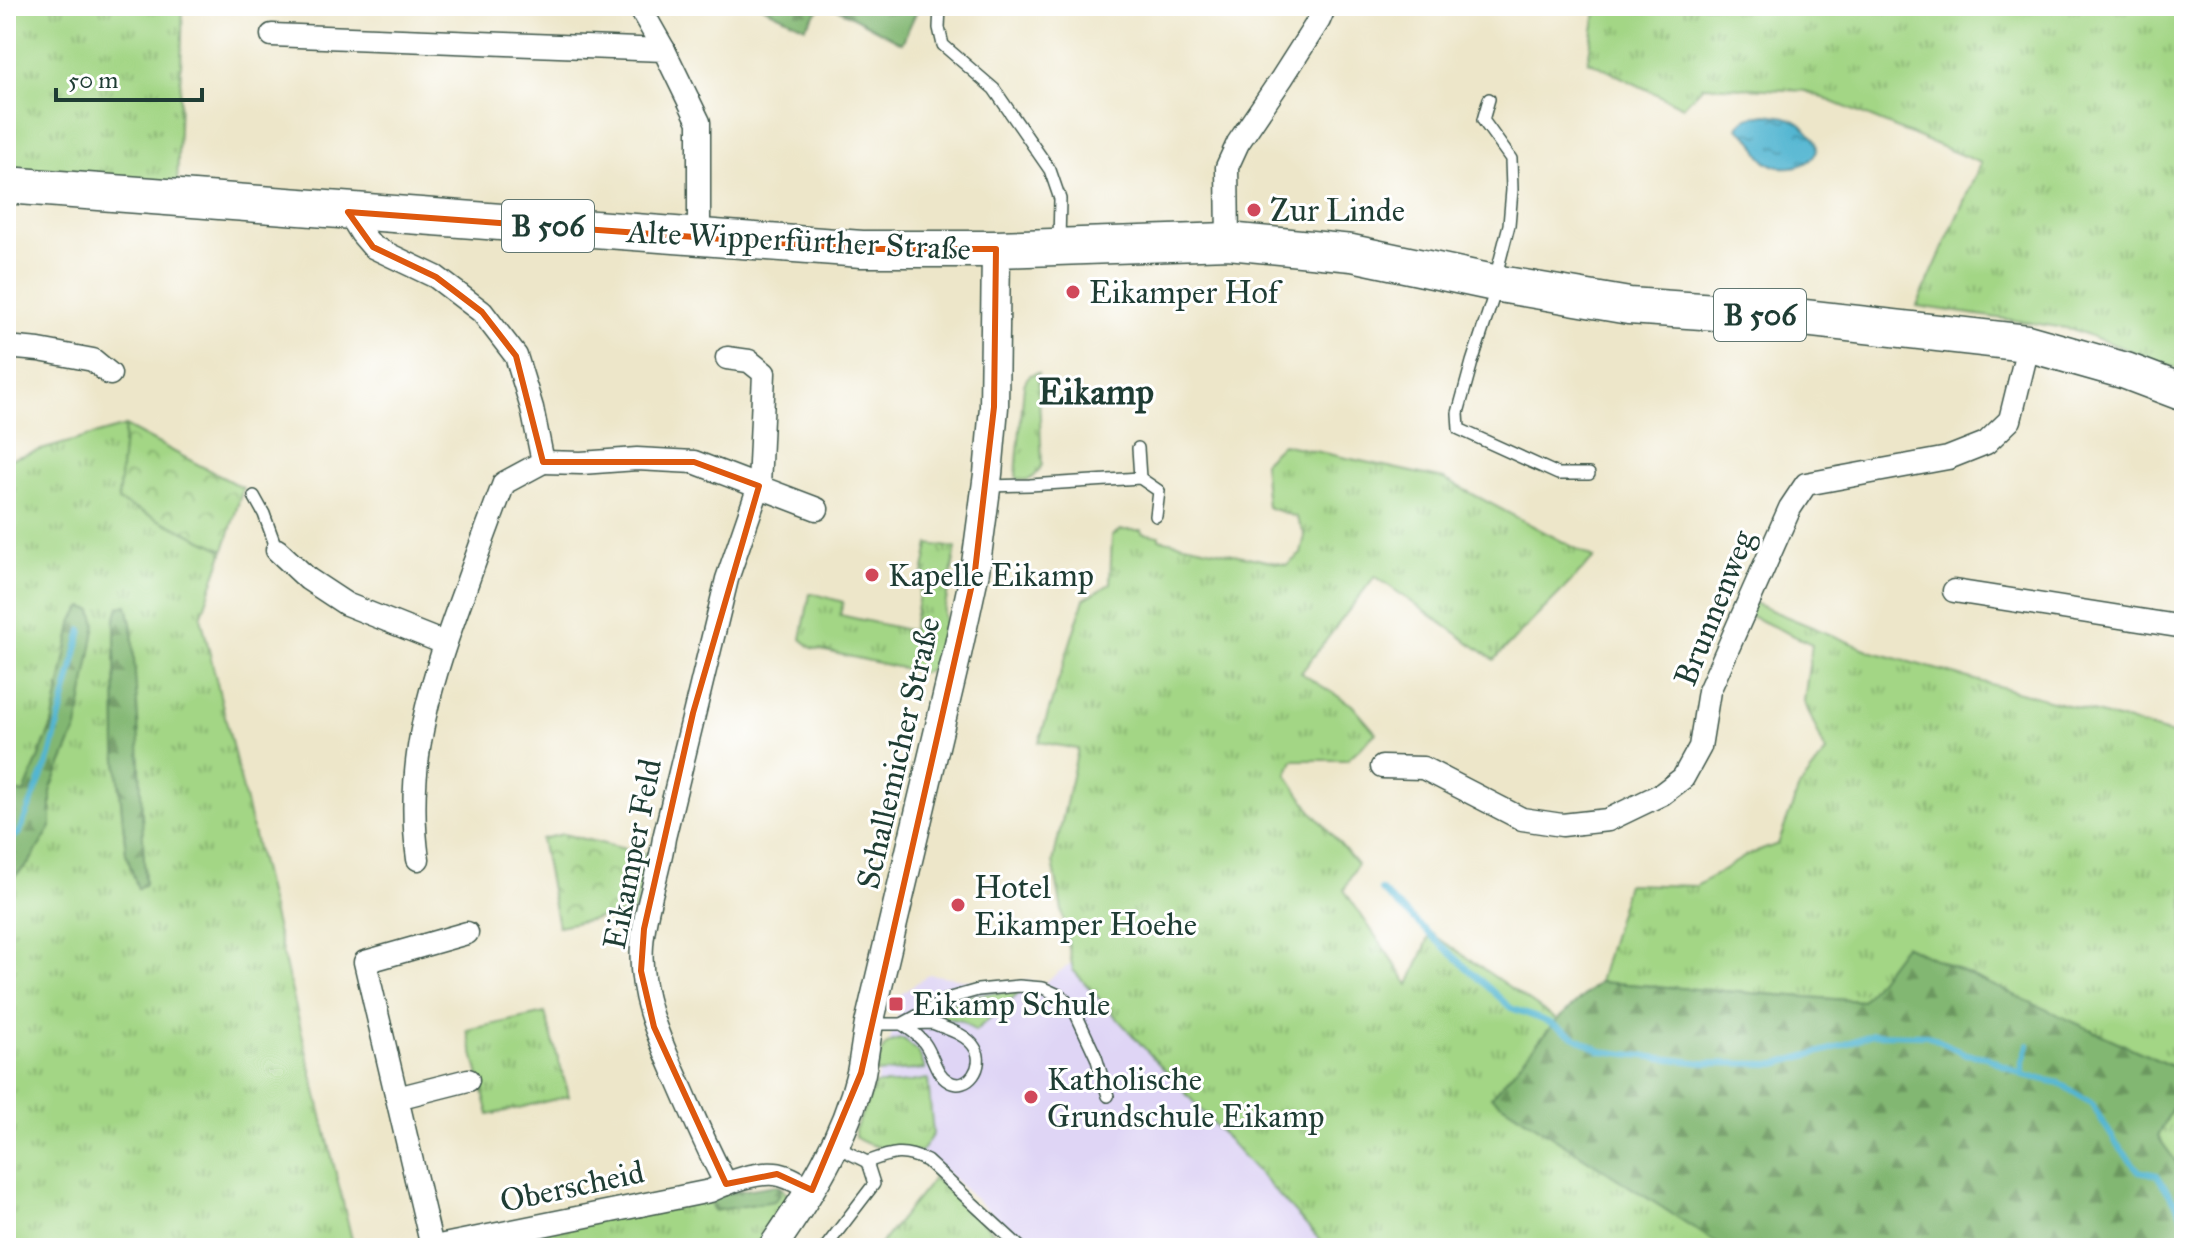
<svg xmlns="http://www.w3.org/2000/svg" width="2190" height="1254" viewBox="0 0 2190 1254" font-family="'IM FELL Great Primer',serif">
  <defs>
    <pattern id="grass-tufts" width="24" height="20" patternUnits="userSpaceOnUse" patternTransform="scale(2)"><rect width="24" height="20" fill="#a3d685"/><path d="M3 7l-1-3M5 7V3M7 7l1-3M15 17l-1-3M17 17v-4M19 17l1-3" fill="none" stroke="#84af6e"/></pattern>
    <pattern id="forest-firs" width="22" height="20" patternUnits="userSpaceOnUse" patternTransform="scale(2)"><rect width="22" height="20" fill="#82b772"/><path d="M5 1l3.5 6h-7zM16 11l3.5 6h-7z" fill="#6a965e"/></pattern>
    <pattern id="park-crowns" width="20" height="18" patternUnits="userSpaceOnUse" patternTransform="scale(2)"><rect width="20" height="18" fill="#a3d685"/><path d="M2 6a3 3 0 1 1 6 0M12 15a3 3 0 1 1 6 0" fill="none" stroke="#84af6e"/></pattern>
    <pattern id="water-ripples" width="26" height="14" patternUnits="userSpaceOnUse" patternTransform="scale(2)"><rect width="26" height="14" fill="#53b6d1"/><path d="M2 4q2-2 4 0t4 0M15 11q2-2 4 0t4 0" fill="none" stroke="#4495aa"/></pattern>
  </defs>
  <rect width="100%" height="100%" fill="#fff"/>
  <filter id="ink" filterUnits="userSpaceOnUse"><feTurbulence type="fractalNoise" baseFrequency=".0125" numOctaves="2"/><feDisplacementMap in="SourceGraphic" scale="16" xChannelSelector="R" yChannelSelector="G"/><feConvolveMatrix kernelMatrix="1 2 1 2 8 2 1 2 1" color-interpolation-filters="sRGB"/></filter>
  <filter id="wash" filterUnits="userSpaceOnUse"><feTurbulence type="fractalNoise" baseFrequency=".006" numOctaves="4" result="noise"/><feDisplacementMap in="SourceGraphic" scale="32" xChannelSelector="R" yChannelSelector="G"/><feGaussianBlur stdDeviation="1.8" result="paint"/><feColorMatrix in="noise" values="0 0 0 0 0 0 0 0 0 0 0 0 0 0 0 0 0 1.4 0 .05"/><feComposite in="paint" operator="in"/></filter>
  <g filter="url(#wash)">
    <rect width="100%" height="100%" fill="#ede6c9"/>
    <polygon fill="#dfd5f5" points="1071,963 1073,970 1327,1248 1029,1248 929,1157 904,1145 867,1111 900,1008 897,997 929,974 982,982 1028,981 1044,983"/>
    <g fill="url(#grass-tufts)" stroke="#618a5c" stroke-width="2" fill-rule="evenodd">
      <polygon points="6,6 183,6 177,188 6,175"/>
      <polygon points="1597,6 2184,6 2184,371 2072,329 1917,306 1981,163 1806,91 1703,86 1683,107 1588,61"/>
      <path d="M1038,373L1042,465C1036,476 1031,483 1017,479L1016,474L1024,385C1027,377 1029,374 1038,373Z"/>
      <path d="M125,426L118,501L224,550L201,617L354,1248H6V884L29,863L51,827V788L77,728L73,620L52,725L24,794L6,789V460ZM119,607L132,628L145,884L138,889L126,853L116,749L115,621Z"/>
      <polygon points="1282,444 1444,479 1594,558 1494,660 1375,576 1301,673 1352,705 1376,733 1347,760 1293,760 1287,775 1310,809 1357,864 1344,890 1409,985 1431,933 1557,1020 1492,1097 1725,1248 1327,1248 1073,970 1053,862 1078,749 1039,742 1084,599 1110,584 1112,536 1120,530 1142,530 1142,533 1159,536 1159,539 1287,565 1301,554 1305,535 1296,517 1267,507 1263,462"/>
      <polygon points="929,544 956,548 944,612 945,630 941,664 923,673 812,648 801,639 810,594 815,594 843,602 840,615 912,631"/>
      <polygon points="1751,602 1873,652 2184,737 2184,1072 1904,946 1862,1001 1599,982 1627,884 1696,886 1746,856 1778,844 1799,788 1826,752 1804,701 1812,644 1746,614"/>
      <polygon points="1022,990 975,1031 962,1021 927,1015 932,1011 971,995"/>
      <polygon points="545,1013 569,1096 489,1115 467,1030"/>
      <path d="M904,1039L919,1053L925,1069L876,1073C880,1054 881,1040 904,1039Z"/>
      <path d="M928,1079L933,1134L921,1152C901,1149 872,1150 855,1137V1129L875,1084H899Z"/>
      <polygon points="2184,1083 2184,1173 2158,1137"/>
      <polygon points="934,1178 1011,1248 877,1248"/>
      <polygon points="781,1187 788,1196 787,1210 757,1248 455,1248 707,1196 779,1196"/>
    </g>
    <g fill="url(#forest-firs)" stroke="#507a53" stroke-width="2">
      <polygon points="761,6 822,6 805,27"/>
      <polygon points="832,6 919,6 902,43"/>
      <polygon points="127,605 132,628 138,719 145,884 138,889 126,853 116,749 115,620 119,607"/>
      <polygon points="83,607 92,610 96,624 77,728 51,788 51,827 29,863 6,884 6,789 24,793 52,725 73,620"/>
      <polygon points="1904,945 2184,1072 2184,1083 2158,1137 2184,1173 2184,1248 1725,1248 1491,1097 1557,1020 1599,982 1862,1001"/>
      <polygon points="776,1185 781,1187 779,1196 774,1201 714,1211 707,1196"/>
    </g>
    <g fill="url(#park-crowns)" stroke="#618a5c" stroke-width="2">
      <polygon points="125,426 243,488 224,550 118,501"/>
      <polygon points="563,834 650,855 635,911 558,926 541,839"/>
    </g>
    <path fill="url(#water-ripples)" stroke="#397a82" stroke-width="2" d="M1767,114C1773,115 1780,116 1786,117C1798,120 1821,138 1816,152C1810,168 1784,170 1771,164C1756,157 1758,144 1748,136C1745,133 1741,131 1738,128C1743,116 1755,116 1767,114Z"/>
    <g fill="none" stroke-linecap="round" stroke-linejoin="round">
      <g stroke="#53b6d1" stroke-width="6">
        <polyline points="6,843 19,833 50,756 82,630"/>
        <polyline points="1381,890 1511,1008 1548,1022 1601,1051 1704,1063 1776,1064 1835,1048 1872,1034 1927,1035 1966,1054 1986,1057 2023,1075 2059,1083 2091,1103 2116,1143 2139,1171 2157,1175 2179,1209 2184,1220"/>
        <polyline points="2023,1075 2023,1062 2028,1045"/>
      </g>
    </g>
  </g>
  <g filter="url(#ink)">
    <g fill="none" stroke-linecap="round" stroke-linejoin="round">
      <g stroke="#3e564a" stroke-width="14">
        <g id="service">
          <polyline points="940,6 939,28 943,45 994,89 1050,170 1060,199 1059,242"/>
          <polyline points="1489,99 1483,120 1511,159 1512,190 1509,225 1494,283 1494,295 1472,362 1458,413 1459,429 1558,474 1589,474"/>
          <polyline points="1138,448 1140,478"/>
          <polyline points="987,486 1030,485 1140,478 1159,491 1156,516"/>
          <polyline points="254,496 264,514 277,550"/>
          <path d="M932,1023C947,1029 967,1034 975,1048C986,1065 968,1093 948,1081C935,1073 934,1057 925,1044C919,1035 910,1030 902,1024Z"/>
          <polyline points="870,1024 902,1024 950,998 978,990 1019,986 1043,988 1063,997 1076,1014 1096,1057 1108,1096"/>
          <path d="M867,1162C892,1153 902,1149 927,1161L1021,1248"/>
          <polyline points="825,1248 874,1184 867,1162 835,1146"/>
        </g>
      </g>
      <g stroke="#3e564a" stroke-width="25">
        <g id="minor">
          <polyline points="639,6 664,50"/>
          <polyline points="272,35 664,50 699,122 699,236"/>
          <path d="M348,212L361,233L373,247L436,277L482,312L516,356L532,408L543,462L504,483C491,517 478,552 466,586C432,678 404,760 418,859"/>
          <polyline points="1228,241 1227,167 1238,143 1282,78 1319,20 1325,6"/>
          <polyline points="6,347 39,350 93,360 110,374"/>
          <polyline points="543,462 581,463 637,459 694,462 817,509"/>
          <polyline points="277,550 308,579 346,604 444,643"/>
          <polyline points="1954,591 2184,627"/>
          <polyline points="1382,767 1423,768 1522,819 1562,825 1608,820 1662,794 1683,778 1700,747 1709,691 1790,508 1806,484 1948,458 1986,443 2010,420 2025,359 2027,343"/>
          <polyline points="397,1098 468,1080"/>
          <path d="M726,1184C709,1153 696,1122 682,1090C661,1042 638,998 642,945C644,909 659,874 664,838L727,579L759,486L764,373L749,361L727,358"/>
          <polyline points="432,1247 365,962 467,933"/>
          <path d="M429,1248L710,1191C729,1182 754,1172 775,1174C788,1175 801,1184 812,1190"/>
        </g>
      </g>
      <g stroke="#3e564a" stroke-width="31">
        <path id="tertiary" d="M772,1248C810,1193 845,1139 861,1073C864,1057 866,1040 869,1024L957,654L975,571L988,474L994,407L996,249"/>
      </g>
      <g stroke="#3e564a" stroke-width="39">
        <polyline id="primary" points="6,185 862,249 996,249 1228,241 1352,253 1494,283 1629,306 1804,318 2027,343 2126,371 2184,393"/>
      </g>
      <use href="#service" stroke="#fff" stroke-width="11"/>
      <use href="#minor" stroke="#fff" stroke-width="22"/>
      <use href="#tertiary" stroke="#fff" stroke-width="28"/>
      <use href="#primary" stroke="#fff" stroke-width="36"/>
    </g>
  </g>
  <path fill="none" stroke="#de580e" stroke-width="6" stroke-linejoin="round" d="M348,212L862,249H996L994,407L975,571L861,1073L812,1190L777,1174L726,1184L654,1027L641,971L644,929L693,713L759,486L694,462H543L516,356L482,312L436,277L373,247Z"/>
  <g fill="#d1495b" stroke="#fff" stroke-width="3">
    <circle cx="1254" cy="210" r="8"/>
    <circle cx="1073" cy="292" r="8"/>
    <circle cx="872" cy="575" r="8"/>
    <circle cx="958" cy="905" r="8"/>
    <rect x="888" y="996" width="16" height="16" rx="4"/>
    <circle cx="1031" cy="1097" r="8"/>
  </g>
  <g text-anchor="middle" stroke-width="6" stroke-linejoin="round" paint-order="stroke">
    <g fill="#fff" stroke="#627771" stroke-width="2">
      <rect x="502" y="200" width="92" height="52" rx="6"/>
      <rect x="1714" y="289" width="92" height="52" rx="6"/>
    </g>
    <g font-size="30" font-weight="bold" fill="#1f3d34">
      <text x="548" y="236">B 506</text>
      <text x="1760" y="325">B 506</text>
    </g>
    <g font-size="32" fill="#1f3d34" stroke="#fff" text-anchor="start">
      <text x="1270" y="221">Zur Linde</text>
      <text x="1089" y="303">Eikamper Hof</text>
      <text x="888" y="586">Kapelle Eikamp</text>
      <text x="974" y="898">Hotel<tspan x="974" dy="37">Eikamper Hoehe</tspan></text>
      <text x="912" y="1015">Eikamp Schule</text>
      <text x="1047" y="1090">Katholische<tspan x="1047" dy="37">Grundschule Eikamp</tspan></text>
    </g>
    <g font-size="32" fill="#1f3d34" stroke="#fff">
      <text transform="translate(799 240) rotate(3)" y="11">Alte Wipperfürther Straße</text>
      <text transform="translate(1714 608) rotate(-68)" y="11">Brunnenweg</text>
      <text transform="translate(898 753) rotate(-77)" y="11">Schallemicher Straße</text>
      <text transform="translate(632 854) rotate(-79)" y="11">Eikamper Feld</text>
      <text transform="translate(572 1186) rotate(-12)" y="11">Oberscheid</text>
    </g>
    <g font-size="36" font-weight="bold" fill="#1f3d34" stroke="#fff">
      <text x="1096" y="404">Eikamp</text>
    </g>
  </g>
  <rect width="2190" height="1254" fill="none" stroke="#fff" stroke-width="32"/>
  <path d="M56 88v12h146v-12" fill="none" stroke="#1f3d34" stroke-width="4"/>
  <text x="68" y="88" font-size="24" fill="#1f3d34" stroke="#ffffff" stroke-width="6" paint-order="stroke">50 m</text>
</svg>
